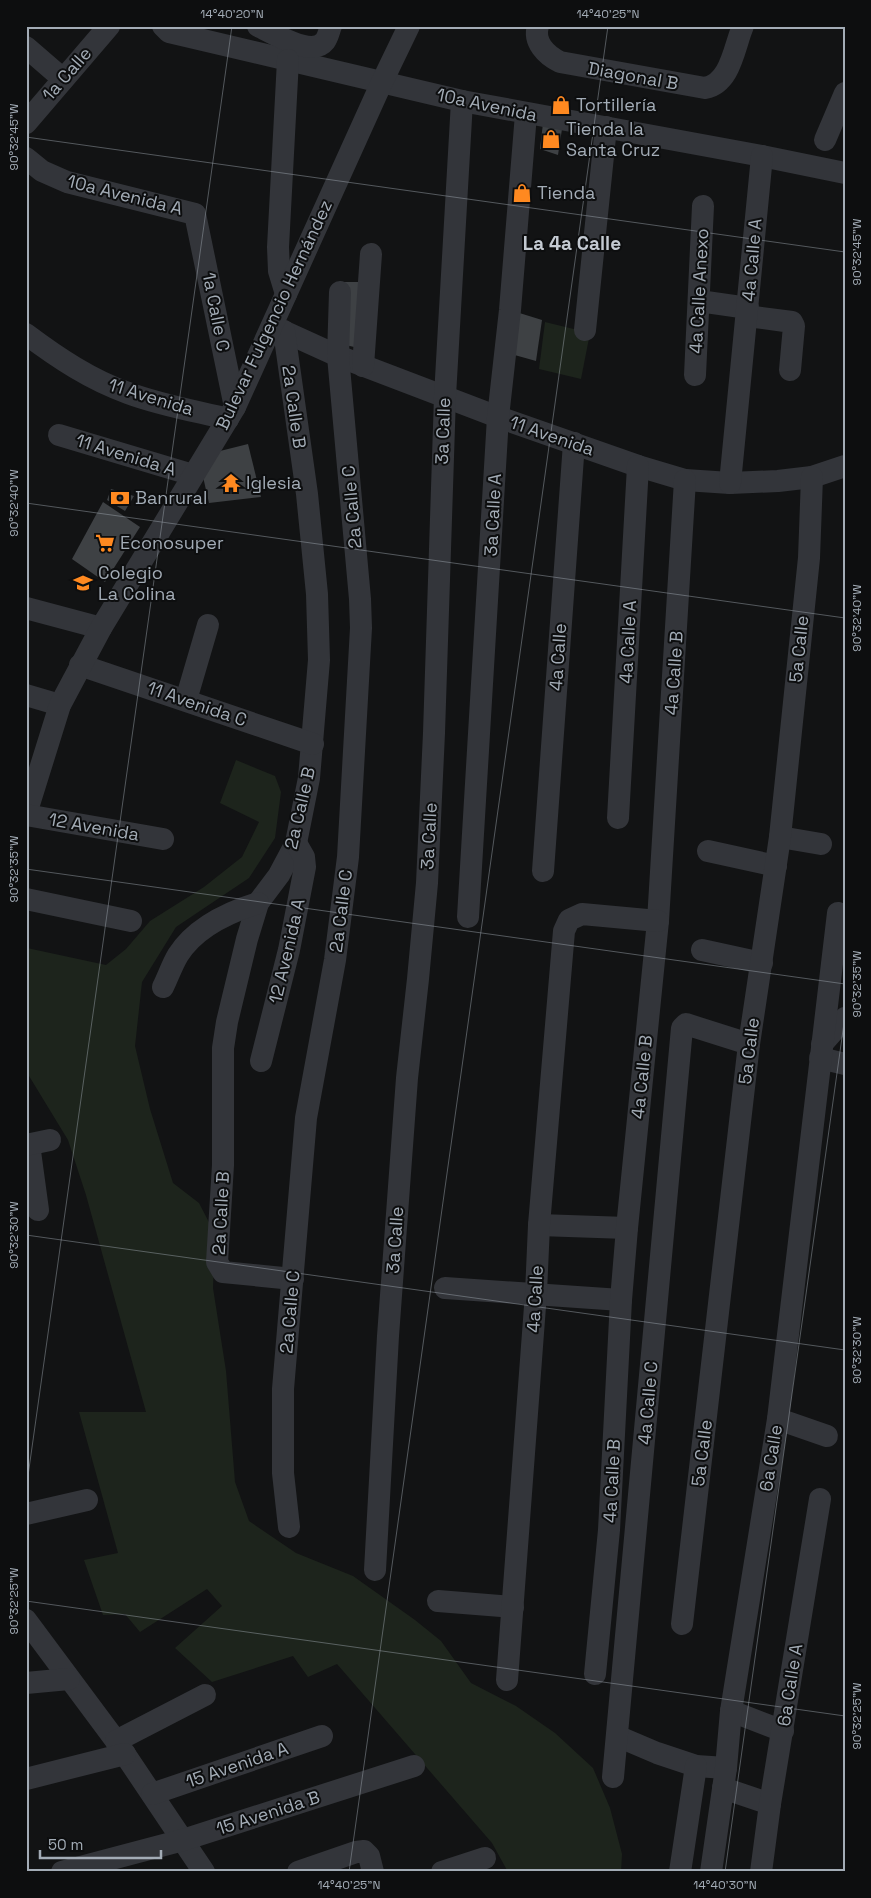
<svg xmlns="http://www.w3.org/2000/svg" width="871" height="1898" viewBox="0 0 871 1898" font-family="'Space Grotesk',sans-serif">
  <rect width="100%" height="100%" fill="#121314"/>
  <g fill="#1d241c">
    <polygon points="545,322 590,333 581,379 539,369"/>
    <polygon points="236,760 275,776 281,792 275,838 249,878 176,927 142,982 135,1046 150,1109 173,1183 199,1203 215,1234 213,1288 226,1371 235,1482 249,1521 296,1553 353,1576 415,1620 441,1641 471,1683 516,1706 555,1733 593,1768 610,1808 622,1854 621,1872 508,1872 492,1843 337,1664 308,1677 293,1656 212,1682 175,1648 222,1606 207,1589 140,1632 125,1614 103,1615 84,1560 118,1553 79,1412 146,1412 86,1195 68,1140 26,1071 26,952 27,948 106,965 126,949 150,921 204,887 242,857 259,822 220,803"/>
  </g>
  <g fill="#3e4144">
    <polygon points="543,123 562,129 558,155 540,149"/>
    <polygon points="341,282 368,282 363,349 341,344"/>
    <polygon points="513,311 542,320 536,361 511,354"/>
    <polygon points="248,444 261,497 209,503 201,468 212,453"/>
    <polygon points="111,489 134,496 125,511 107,500"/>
    <polygon points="103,502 140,527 105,582 72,559"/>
  </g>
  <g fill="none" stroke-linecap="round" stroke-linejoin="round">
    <g stroke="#33353a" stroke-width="22">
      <polyline points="163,26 169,32 462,101 762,156 845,173"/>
      <path d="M258,26C273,33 312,58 325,41C328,37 329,31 331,26"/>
      <path d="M538,26C533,42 546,55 560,62L705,88C731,83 734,47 743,26"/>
      <polyline points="26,47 63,79"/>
      <polyline points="26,123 109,26"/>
      <polyline points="825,140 845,93"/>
      <polyline points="26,158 42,171 67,182 195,214 235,407"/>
      <polyline points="286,294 279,271 278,247 288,60"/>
      <polyline points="699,301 748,308"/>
      <polyline points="747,316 792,322 794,326 790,370"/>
      <polyline points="272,326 338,356 498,417 638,466 685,480 730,483 778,481 812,477 845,466"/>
      <polyline points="585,330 606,127"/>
      <polyline points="284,331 307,494 317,594 319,660 309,778 296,843 279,875 258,903 247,939 227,1022 223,1048 223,1165 217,1262 223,1272 293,1279"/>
      <path d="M26,334C58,358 91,380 128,393C160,405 195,411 228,419"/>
      <polyline points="363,366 371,254"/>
      <polyline points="695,375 703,206"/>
      <polyline points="59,435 193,475"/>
      <polyline points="730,483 762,156"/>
      <polyline points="26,608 101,628"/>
      <polyline points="80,665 313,744"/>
      <polyline points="26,695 60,705"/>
      <polyline points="186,700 208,625"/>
      <polyline points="26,814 60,705 101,628 235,407 382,82 409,26"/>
      <polyline points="26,815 163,839"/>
      <polyline points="618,818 638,466"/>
      <polyline points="780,837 821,844"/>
      <polyline points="708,851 776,866"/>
      <polyline points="543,871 574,443"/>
      <polyline points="26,899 131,921"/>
      <polyline points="468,917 498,417 510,310 526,114"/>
      <polyline points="702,950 762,963"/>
      <path d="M163,987C168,977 172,965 178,955C195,928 229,912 258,903"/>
      <polyline points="822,1044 845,1018"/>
      <polyline points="820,1058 845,1064"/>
      <polyline points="261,1061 289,950 305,867 304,857 296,843"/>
      <polyline points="29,1144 38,1210"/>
      <polyline points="26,1145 50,1140"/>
      <polyline points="539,1225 627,1228"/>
      <polyline points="445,1288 621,1300"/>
      <polyline points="778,1419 827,1436"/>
      <polyline points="26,1514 87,1500"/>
      <polyline points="289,1527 283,1473 283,1389 306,1118 335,960 348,857 361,628 360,599 338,356 340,292"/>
      <polyline points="375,1570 388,1336 407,1078 418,979 427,883 434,733 445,396 462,101"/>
      <polyline points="438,1601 513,1607"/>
      <polyline points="26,1620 116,1741 204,1872"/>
      <polyline points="682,1624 749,1044 780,837 809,558 812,477"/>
      <polyline points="595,1674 609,1530 621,1300 627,1228 658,921 685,480"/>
      <polyline points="507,1680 536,1293 539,1225 564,931 569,920 582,914 658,921"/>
      <polyline points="26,1683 69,1679"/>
      <polyline points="731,1711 783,1731"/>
      <polyline points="617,1736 657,1753 696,1766 726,1768"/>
      <polyline points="116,1741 205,1695"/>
      <polyline points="613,1777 682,1028 686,1024 689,1025 749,1044"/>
      <polyline points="26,1779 125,1754"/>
      <polyline points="723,1788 770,1804"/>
      <polyline points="152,1794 322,1736"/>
      <polyline points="62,1872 183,1840 414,1766"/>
      <polyline points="298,1872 356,1852 364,1851 369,1856 373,1872"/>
      <polyline points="442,1872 485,1858"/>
      <polyline points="680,1872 696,1766"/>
      <polyline points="711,1872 726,1768 731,1711 778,1419 838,913"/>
      <polyline points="761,1872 770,1804 820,1499"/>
    </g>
  </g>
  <path fill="none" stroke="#a3acb6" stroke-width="1" stroke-opacity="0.45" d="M26,137L845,252M26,503L845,618M26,869L845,984M26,1235L845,1350M26,1490L232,26M26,1601L845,1716M349,1872L608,26M725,1872L845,1016"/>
  <defs>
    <g id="shop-bare" transform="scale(1.5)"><path d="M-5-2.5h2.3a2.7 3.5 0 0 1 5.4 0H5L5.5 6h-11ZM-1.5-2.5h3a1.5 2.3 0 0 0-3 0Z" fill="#ff8920" stroke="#0d0e0f" stroke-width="2.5" paint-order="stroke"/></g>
    <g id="temple-bare" transform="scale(1.5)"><path d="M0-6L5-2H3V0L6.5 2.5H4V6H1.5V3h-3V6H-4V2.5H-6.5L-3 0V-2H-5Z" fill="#ff8920" stroke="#0d0e0f" stroke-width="2.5" paint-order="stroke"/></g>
    <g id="bank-bare" transform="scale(1.5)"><path d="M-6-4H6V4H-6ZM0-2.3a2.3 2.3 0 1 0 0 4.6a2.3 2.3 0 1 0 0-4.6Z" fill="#ff8920" stroke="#0d0e0f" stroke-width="2.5" paint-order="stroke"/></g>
    <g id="supermarket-bare" transform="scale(1.5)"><path d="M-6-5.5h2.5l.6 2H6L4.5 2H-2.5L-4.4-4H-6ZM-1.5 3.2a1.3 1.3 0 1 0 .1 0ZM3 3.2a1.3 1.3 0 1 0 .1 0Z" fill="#ff8920" stroke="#0d0e0f" stroke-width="2.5" paint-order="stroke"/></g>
    <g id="school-bare" transform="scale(1.5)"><path d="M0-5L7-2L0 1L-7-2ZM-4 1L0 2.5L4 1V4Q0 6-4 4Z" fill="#ff8920" stroke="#0d0e0f" stroke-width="2.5" paint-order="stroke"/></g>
  </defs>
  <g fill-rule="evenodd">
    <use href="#shop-bare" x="561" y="105"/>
    <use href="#shop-bare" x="551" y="139"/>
    <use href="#shop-bare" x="522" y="193"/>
    <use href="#temple-bare" x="231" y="483"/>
    <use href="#bank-bare" x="120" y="498"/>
    <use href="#supermarket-bare" x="105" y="543"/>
    <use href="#school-bare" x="83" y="583"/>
  </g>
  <g text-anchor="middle" stroke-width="4" stroke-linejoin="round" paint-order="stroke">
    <g font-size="18" fill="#a3acb6" stroke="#0d0e0f">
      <text transform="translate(67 74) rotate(-49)" y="6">1a Calle</text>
      <text transform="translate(633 76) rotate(10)" y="6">Diagonal B</text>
      <text transform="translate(487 105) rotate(12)" y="6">10a Avenida</text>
      <text transform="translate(125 195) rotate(14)" y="6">10a Avenida A</text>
      <text transform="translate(752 260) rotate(-85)" y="6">4a Calle A</text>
      <text transform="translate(699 291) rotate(-87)" y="6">4a Calle Anexo</text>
      <text transform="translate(216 312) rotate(79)" y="6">1a Calle C</text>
      <text transform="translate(274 315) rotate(-65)" y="6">Bulevar Fulgencio Hernández</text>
      <text transform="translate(151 397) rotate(17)" y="6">11 Avenida</text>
      <text transform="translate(294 407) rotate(82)" y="6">2a Calle B</text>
      <text transform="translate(443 431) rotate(-88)" y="6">3a Calle</text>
      <text transform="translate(552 436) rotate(19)" y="6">11 Avenida</text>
      <text transform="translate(126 455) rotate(17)" y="6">11 Avenida A</text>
      <text transform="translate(352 507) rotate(-95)" y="6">2a Calle C</text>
      <text transform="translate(493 515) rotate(-87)" y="6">3a Calle A</text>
      <text transform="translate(628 642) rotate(-87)" y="6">4a Calle A</text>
      <text transform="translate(799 649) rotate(-84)" y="6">5a Calle</text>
      <text transform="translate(558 657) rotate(-86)" y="6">4a Calle</text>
      <text transform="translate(674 673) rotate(-86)" y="6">4a Calle B</text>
      <text transform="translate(197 704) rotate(19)" y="6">11 Avenida C</text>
      <text transform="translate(300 808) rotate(-77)" y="6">2a Calle B</text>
      <text transform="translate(94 827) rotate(10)" y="6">12 Avenida</text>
      <text transform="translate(429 836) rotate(-87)" y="6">3a Calle</text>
      <text transform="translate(341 911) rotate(-83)" y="6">2a Calle C</text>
      <text transform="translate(287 951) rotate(-77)" y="6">12 Avenida A</text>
      <text transform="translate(749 1051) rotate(-83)" y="6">5a Calle</text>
      <text transform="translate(642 1077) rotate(-84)" y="6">4a Calle B</text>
      <text transform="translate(221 1213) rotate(-87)" y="6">2a Calle B</text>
      <text transform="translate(395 1240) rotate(-86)" y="6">3a Calle</text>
      <text transform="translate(535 1299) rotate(-87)" y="6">4a Calle</text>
      <text transform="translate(290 1312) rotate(-85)" y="6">2a Calle C</text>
      <text transform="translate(648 1403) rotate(-85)" y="6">4a Calle C</text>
      <text transform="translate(702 1453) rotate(-83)" y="6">5a Calle</text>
      <text transform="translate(771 1458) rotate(-81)" y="6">6a Calle</text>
      <text transform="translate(612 1481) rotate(-87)" y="6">4a Calle B</text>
      <text transform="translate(790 1685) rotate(-81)" y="6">6a Calle A</text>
      <text transform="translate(237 1765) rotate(-19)" y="6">15 Avenida A</text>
      <text transform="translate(268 1813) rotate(-18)" y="6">15 Avenida B</text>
    </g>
    <g font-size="18" fill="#a3acb6" stroke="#0d0e0f" text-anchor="start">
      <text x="576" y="111">Tortillería</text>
      <text x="566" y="135">Tienda la<tspan x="566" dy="21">Santa Cruz</tspan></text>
      <text x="537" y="199">Tienda</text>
      <text x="246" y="489">Iglesia</text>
      <text x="135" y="504">Banrural</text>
      <text x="120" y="549">Econosuper</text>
      <text x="98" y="579">Colegio<tspan x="98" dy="21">La Colina</tspan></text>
    </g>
    <g font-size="19" font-weight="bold" fill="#c4cad2" stroke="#0d0e0f">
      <text x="572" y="250">La 4a Calle</text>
    </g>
  </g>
  <rect width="871" height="1898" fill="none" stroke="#0d0e0f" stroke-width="55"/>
  <path d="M40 1850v8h121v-8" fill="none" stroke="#a3acb6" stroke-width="2.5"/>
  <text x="48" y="1850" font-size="15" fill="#a3acb6" stroke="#0d0e0f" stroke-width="4" paint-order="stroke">50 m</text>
  <rect x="28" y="28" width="816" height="1842" fill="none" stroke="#a3acb6" stroke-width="2"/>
  <g font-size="12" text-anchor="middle" fill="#a3acb6">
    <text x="232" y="18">14°40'20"N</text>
    <text x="608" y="18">14°40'25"N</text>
    <text transform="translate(14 137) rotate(-90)" y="4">90°32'45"W</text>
    <text transform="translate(857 252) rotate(-90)" y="4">90°32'45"W</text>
    <text transform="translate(14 503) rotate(-90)" y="4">90°32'40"W</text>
    <text transform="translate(857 618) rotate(-90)" y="4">90°32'40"W</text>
    <text transform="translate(14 869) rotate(-90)" y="4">90°32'35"W</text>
    <text transform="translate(857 984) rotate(-90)" y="4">90°32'35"W</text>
    <text transform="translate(14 1235) rotate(-90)" y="4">90°32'30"W</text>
    <text transform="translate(857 1350) rotate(-90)" y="4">90°32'30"W</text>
    <text transform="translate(14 1601) rotate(-90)" y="4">90°32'25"W</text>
    <text transform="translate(857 1716) rotate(-90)" y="4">90°32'25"W</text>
    <text x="349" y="1889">14°40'25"N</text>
    <text x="725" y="1889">14°40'30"N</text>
  </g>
</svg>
